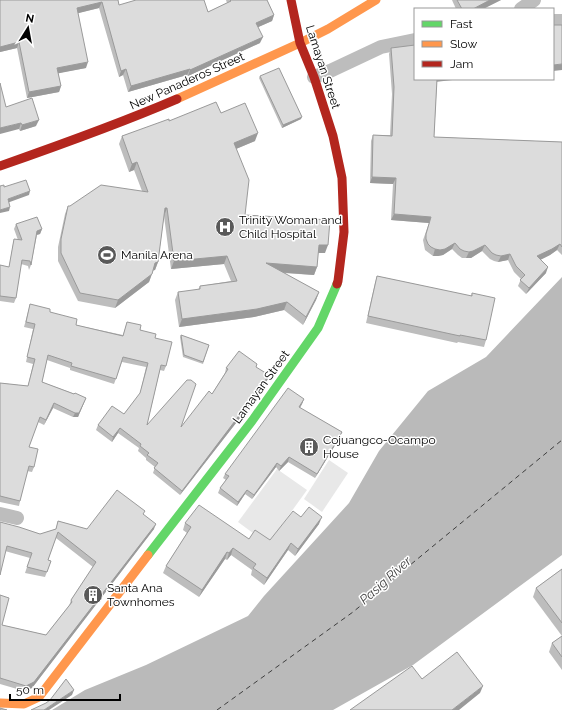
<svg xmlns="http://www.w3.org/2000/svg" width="562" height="710" viewBox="0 0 562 710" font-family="Raleway,sans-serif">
  <rect width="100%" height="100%" fill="#fff"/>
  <g fill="#e8e8e8">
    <polygon points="329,460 348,473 322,512 304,499"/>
    <polygon points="277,469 307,490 268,544 238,522"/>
  </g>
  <polygon fill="#bababa" points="562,277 562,555 413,665 333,710 52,710 85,690 146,665 248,616 264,596 349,503 379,451 428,391 486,357"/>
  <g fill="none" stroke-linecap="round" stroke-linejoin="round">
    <polyline stroke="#3e3e3e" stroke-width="1" stroke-dasharray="5 4" stroke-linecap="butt" points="217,710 353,612 562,440"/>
    <g stroke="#bdbdbd" stroke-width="14">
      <polyline points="521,9 534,0"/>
      <polyline points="553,21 562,21"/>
      <polyline points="314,77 330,71 381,47 415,40"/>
      <polyline points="0,514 17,518"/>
    </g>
    <polyline stroke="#63d668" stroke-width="9" points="148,555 252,421 318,328 337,284"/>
    <g stroke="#ff974d" stroke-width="9">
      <polyline points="177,99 300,43 328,29 376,0"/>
      <polyline points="0,703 24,704 39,697 148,555"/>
    </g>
    <g stroke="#b3261e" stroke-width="9">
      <polyline points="291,0 300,43 314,77 333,136 342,178 344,232 338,281 337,284"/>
      <path d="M0,166C60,145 119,124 177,99"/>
    </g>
  </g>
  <g fill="#bdbdbd">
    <polygon points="0,0 118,0 119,5 208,12 227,3 226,0 267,0 274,15 272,21 258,27 260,43 188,76 187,75 128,92 123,75 119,77 99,8 78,13 86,68 58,73 61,86 59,92 27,98 17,48 0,52"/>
    <polygon points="452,0 501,0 483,9 456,9"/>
    <polygon points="391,48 437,82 434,137 562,142 562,255 557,250 550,255 540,260 546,273 526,294 518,286 521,279 514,272 508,260 498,262 494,261 490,259 482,251 471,258 462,258 458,255 452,249 443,255 438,256 433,256 425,250 423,240 429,223 391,220 393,184 370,183 371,141 373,135 390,135 392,94 389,54"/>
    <polygon points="260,76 301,119 282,128 259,78"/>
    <polygon points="6,107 36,126 20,131"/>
    <polygon points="221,113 255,141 236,149 245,215 325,253 318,253 317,267 314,275 283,273 319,292 316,300 303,325 284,310 254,317 179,327 175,300 178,292 198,290 200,286 231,281 224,264 171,269 164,216 158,262 155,270 153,270 149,282 115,308 78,301 58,261 58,247 65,214 68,206 70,206 142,191 134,170 129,172 119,144 122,136 169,121"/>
    <polygon points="16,224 42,229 40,234 37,235 31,265 29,270 28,266 21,264 16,298 14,303 0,301 0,265 9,267 13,244 14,239 18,240 14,229"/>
    <polygon points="377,276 471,296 472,293 486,340 484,347 458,342 457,343 366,323 375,283"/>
    <polygon points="30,304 76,325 123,335 127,322 155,338 166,366 164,371 160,370 147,425 181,427 212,394 225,373 226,368 257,364 256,367 268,379 243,414 180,495 153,473 155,467 146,460 146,458 138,451 139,448 118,433 112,442 96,430 98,425 124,414 140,394 146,367 122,362 114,384 70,370 70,368 47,360 42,382 86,398 78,417 73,417 53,408 44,425 38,422 29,447 34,467 32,472 27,471 20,501 19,506 0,502 0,383 28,386 33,364 26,362 33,329 24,327"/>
    <polygon points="181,335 209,345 203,364 183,357 180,337"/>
    <polygon points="304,399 302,404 300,408 342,432 340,437 315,478 288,462 279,471 276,467 252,499 245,494 237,506 218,493 220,488 226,480 223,478 225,474"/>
    <polygon points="143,514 154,529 32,688 24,691 0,684 0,595 2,625 46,635 69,606 71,600 93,567 56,538 48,560 51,561 45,577 25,573 30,558 5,551 0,522 40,534 56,529 58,521 87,529"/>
    <polygon points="301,517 319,524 295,556 288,550 264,585 251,575 252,570 231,555 227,560 225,559 199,597 163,573 166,566 187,533 183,530 185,523 249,539 270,540"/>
    <polygon points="562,569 562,636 533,597 536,588"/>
    <polygon points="562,636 562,670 549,652 552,643"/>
  </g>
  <g fill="#9a9a9a">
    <polygon points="490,0 501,0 483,9 473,9"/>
    <polygon points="102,2 99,8 75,14 77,8"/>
    <polygon points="274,15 272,21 254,29 256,23"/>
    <polygon points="263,37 260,43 188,76 190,70"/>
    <polygon points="19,42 17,48 0,52 0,47"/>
    <polygon points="88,62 86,68 55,74 57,68"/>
    <polygon points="562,64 562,70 553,71 553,65"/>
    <polygon points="126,69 123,75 119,77 121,71"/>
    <polygon points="190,69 187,75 128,92 131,86"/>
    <polygon points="436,79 461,79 435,82"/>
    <polygon points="61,86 59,92 27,98 29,92"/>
    <polygon points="302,117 301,119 282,128 283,125"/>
    <polygon points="39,120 36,126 20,131 22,125"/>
    <polygon points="21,123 19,129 0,134 0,128"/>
    <polygon points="258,133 255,141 231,151 234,143"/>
    <polygon points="137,162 134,170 129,172 132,164"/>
    <polygon points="372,177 396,178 393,184 370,183"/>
    <polygon points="30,191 29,195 7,203 8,199"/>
    <polygon points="10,207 9,211 0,213 0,210"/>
    <polygon points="165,208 167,208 164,216"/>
    <polygon points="394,214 431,217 429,223 391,220"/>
    <polygon points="42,229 40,234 36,235 37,231"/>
    <polygon points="455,243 452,249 443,255 438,256 433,256 435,249"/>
    <polygon points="560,244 557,250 550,255 534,263 537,256"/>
    <polygon points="319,245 328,245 325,253 316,253"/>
    <polygon points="485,245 482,251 471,258 466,258 469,252"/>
    <polygon points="510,254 508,260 498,262 501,256"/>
    <polygon points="227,256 224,264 171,269 174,261"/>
    <polygon points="158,262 155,270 152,271 155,263"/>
    <polygon points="266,263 317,267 314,275 263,271"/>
    <polygon points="548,267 546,273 526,294 529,288"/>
    <polygon points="152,274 149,282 115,308 118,300"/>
    <polygon points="319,292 316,300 303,325 306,317"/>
    <polygon points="287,302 284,310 254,317 179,327 182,319"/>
    <polygon points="269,375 268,379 243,414 180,495 182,491"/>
    <polygon points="86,398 78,417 73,417 75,413"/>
    <polygon points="304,399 302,404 297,412 299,407"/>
    <polygon points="54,403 53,408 44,425 46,420"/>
    <polygon points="120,428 118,433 112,442 113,437"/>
    <polygon points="342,432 340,437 315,478 317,474"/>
    <polygon points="289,457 288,462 279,471 281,466"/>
    <polygon points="277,463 276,467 252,499 254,495"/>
    <polygon points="247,490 245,494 237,506 238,502"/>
    <polygon points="322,517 319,524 295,556 298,549"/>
    <polygon points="156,524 154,529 32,688 24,691 26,686"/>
    <polygon points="291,543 288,550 264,585 267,578"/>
    <polygon points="233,548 231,555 227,560 229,553"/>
    <polygon points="227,552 225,559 199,597 202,590"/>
    <polygon points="483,686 480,693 459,710 452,710"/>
    <polygon points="74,690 72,695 49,710 44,710"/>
  </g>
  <g fill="#dcdcdc" stroke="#9a9a9a">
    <polygon points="0,0 118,0 119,5 136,0 204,0 208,12 231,1 230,0 267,0 274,15 256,23 263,37 190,70 190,69 131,86 126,69 121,71 102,2 77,8 88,62 57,68 61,86 29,92 19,42 0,47"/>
    <polygon points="457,0 490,0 473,9 462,9"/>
    <polygon points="553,25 562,25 562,64 553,65"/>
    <polygon points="415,45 415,79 437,79 434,137 562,142 562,247 560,244 552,249 537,256 548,267 529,288 520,280 525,275 516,266 510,254 501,256 496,255 492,253 485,245 473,251 469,252 464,251 460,249 455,243 445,249 440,250 435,249 431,247 428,244 426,239 426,234 431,217 394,214 396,178 372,177 373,135 392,136 394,87 391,48"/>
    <polygon points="279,68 302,117 283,125 260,76"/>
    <polygon points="0,83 6,107 32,98 39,120 22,125 21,123 0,128"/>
    <polygon points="216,102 221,113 245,103 258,133 234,143 249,180 245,215 330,220 328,245 319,245 317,267 266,263 319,292 306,317 287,302 257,309 182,319 178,292 200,289 200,286 237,281 227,256 174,261 167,208 165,208 158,262 155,263 152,274 118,300 80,293 61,253 61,239 68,206 70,206 101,185 148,192 137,162 132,164 122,136 169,119 169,121"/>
    <polygon points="26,180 30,191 8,199 10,207 0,210 0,186 4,185 4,187"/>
    <polygon points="37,217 42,229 37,231 31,265 30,261 22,260 16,298 0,296 0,265 9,267 14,239 22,240 16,224"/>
    <polygon points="377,276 472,296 472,293 495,298 486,340 460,335 460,336 368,316"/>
    <polygon points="30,304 50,309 50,312 77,319 76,325 123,336 127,322 141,325 140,330 156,334 155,338 172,342 166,366 161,365 147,425 187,380 191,380 196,384 181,427 209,391 212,394 228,369 226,368 239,351 257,364 256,367 269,375 244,409 182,491 154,468 158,463 147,455 149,453 140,446 141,444 120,428 113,437 98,425 112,406 124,414 140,393 148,363 123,357 116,379 71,366 72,363 48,355 42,382 74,394 75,393 86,398 79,413 75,413 54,403 46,420 40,417 29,447 38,449 34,467 29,466 20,501 0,496 0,383 28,386 35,359 27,357 35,324 26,322"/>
    <polygon points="181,335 209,345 203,362 184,355"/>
    <polygon points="288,388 304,399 299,407 342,432 317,474 289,457 281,466 277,463 254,495 247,490 238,502 220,488 229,476 225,474"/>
    <polygon points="117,490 145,511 143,514 156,524 34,682 26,686 0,678 0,595 9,598 2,625 46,635 72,602 71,600 96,562 58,532 48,560 51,561 47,572 27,567 32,553 7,546 0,575 0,522 19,527 40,534 56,529 58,521 87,529"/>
    <polygon points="199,505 249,539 255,530 270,540 293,511 301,517 309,507 322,517 298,549 291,543 267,578 253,568 256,564 233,548 229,553 227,552 202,590 166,566 191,527 185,523"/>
    <polygon points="562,569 562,623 536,588"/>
    <polygon points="562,636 562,657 552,643"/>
    <polygon points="457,652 483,686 452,710 350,710 412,666 422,679"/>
    <polygon points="66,679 74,690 44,710 31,710 46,703 50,700"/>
    <polygon points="0,708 7,710 0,710"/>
  </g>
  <defs>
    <g id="hospital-disc" transform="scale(1)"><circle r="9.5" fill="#595959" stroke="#fff"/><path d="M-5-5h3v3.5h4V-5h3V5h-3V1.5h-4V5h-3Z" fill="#fff"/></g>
    <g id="stadium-disc" transform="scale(1)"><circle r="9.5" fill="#595959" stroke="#fff"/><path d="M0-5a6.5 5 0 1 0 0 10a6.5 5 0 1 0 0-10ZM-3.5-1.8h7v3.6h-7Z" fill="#fff"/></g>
    <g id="building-disc" transform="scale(1)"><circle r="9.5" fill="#595959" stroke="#fff"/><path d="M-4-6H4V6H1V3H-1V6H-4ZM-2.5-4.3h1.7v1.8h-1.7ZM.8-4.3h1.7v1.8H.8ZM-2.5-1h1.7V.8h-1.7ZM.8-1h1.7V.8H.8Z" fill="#fff"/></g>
  </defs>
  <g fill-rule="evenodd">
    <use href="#hospital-disc" x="225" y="227"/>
    <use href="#stadium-disc" x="107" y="255"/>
    <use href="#building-disc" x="309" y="447"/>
    <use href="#building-disc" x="93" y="595"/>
  </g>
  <g text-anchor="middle" stroke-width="3" stroke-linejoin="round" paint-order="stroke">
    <g font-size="12" fill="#000" stroke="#fff">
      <text transform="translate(323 67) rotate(72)" y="4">Lamayan Street</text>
      <text transform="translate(187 81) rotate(-24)" y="4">New Panaderos Street</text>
      <text transform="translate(261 387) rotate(-54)" y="4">Lamayan Street</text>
    </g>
    <g font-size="12" fill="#000" stroke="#fff" text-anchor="start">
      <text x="239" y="224">Trinity Woman and<tspan x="239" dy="14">Child Hospital</tspan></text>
      <text x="121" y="259">Manila Arena</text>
      <text x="323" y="444">Cojuangco-Ocampo<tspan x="323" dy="14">House</tspan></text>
      <text x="107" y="592">Santa Ana<tspan x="107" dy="14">Townhomes</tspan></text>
    </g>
    <g font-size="13" font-style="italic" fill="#3e3e3e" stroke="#fff">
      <text transform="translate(385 580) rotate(-42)" y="5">Pasig River</text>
    </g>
  </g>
  <rect x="414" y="8" width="140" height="72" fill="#ffffff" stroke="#999999"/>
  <rect x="422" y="21" width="20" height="6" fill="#63d668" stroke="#999999"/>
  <text x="450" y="28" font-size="12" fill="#000000">Fast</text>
  <rect x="422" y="41" width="20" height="6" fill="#ff974d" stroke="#999999"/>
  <text x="450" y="48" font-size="12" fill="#000000">Slow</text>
  <rect x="422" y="61" width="20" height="6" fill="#b3261e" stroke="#999999"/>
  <text x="450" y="68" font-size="12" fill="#000000">Jam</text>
  <g transform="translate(28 28) rotate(11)" stroke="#ffffff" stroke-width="3" paint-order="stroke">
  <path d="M0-3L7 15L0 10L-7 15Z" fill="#000000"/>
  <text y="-6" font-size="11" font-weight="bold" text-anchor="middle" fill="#000000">N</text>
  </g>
  <path d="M10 694v6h110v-6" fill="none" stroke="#000000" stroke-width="2"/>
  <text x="16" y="694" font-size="12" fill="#000000" stroke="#ffffff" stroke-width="3" paint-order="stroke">50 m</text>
</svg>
